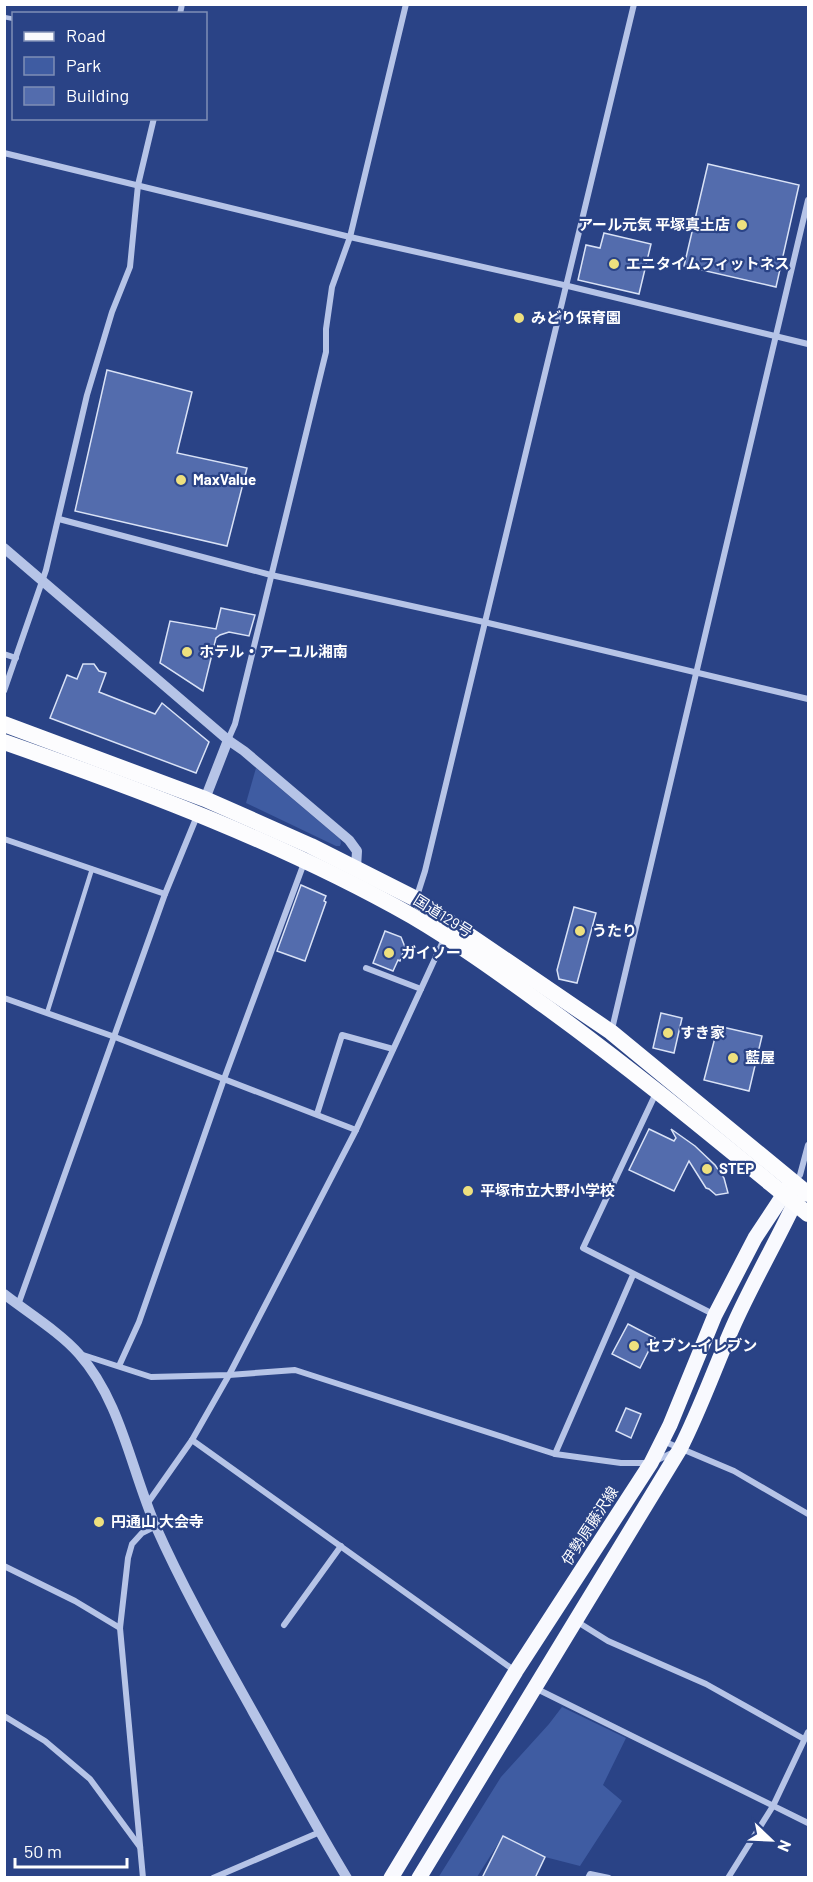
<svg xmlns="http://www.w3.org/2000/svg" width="813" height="1882" viewBox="0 0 813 1882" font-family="Barlow,'Noto Sans JP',sans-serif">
  <rect width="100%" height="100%" fill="#2a4386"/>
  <g fill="#3f5ca2">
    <polygon points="256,768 340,839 341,843 340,846 336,846 246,803"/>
    <polygon points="562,1707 626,1738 603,1785 622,1801 580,1866 545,1857 503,1836 477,1877 438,1878 501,1777 549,1724"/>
  </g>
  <g fill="#536cad" stroke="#d9e2f6" stroke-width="1.5">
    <polygon points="708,164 799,185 776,287 684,266"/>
    <polygon points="604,233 651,244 639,294 578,280 586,245 600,248"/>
    <polygon points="107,370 192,392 177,453 247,468 227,546 75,511"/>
    <polygon points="221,608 255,615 249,636 229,632 220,635 216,638 203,691 160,663 170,621 216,629"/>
    <polygon points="83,664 94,664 99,671 106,673 99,692 155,714 162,703 209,742 196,773 50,718 67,675 77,679"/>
    <polygon points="301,885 326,896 324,901 326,902 305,961 277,951"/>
    <polygon points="574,907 596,913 577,983 559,979 557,970"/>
    <polygon points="385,931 401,937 405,947 400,961 398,960 393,971 373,963"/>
    <polygon points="661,1013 682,1018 674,1053 653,1048"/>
    <polygon points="718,1026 762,1036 749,1091 704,1080"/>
    <polygon points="649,1129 674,1141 676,1138 671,1129 695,1146 715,1165 724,1178 728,1193 716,1195 709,1189 706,1188 689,1161 674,1191 629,1170"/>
    <polygon points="628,1324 655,1338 640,1368 612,1354"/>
    <polygon points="626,1408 641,1414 631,1438 616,1431"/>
    <polygon points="503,1836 545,1857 535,1878 482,1878"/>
  </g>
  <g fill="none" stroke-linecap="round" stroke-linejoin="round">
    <g stroke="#b6c4e7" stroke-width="4.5">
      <polyline points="4,17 14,19"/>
      <polyline points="47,1013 92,869"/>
    </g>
    <g stroke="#b6c4e7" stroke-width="6">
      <polyline points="180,14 182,4"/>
      <polyline points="4,153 350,237 568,286 808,344"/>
      <polyline points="59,519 271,575 484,622 808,699"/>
      <polyline points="4,654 16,658"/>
      <polyline points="4,691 46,570 87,395 112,312 130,267 138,185 154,118"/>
      <polyline points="228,740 235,724 326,352 326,329 332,287 350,237 406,4"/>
      <polyline points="4,839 165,894"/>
      <path d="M416,899L425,871C493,582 566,294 634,4"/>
      <polyline points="366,968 421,989"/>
      <polyline points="4,998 115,1037 356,1130"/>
      <polyline points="612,1029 808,200"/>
      <polyline points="656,1093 583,1248 715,1315"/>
      <polyline points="317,1114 342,1035 393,1049"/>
      <polyline points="800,1175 808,1145"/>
      <polyline points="18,1305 165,894 197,816"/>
      <polyline points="83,1355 151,1377 229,1375 295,1370 555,1454 621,1463 651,1463 674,1452"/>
      <polyline points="119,1366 139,1322 224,1079 304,863"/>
      <polyline points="192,1440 515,1671"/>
      <polyline points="663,1441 734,1471 808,1514"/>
      <polyline points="555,1454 633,1275"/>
      <polyline points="147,1504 192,1440 229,1375 356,1130 445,937"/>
      <polyline points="4,1566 75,1601 120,1628"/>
      <polyline points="576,1621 608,1641 706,1684 804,1739"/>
      <polyline points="284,1625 341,1546"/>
      <polyline points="535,1688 808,1823"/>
      <polyline points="4,1716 45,1741 90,1779 140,1847"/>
      <polyline points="143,1878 120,1628 128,1558 132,1544 142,1533 156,1526"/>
      <polyline points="213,1878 320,1832"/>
      <polyline points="588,1878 590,1874 609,1878"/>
      <polyline points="728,1878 773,1806 808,1732"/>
    </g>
    <g stroke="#b6c4e7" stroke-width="10">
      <polyline points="4,548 228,740 244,751 349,840 357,851 356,868"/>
      <polyline points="205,799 228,740"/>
      <path d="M4,1294C27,1312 61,1333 79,1354C121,1401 131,1470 156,1527C184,1590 219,1651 253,1712C284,1767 314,1824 347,1878"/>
    </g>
    <g stroke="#f8f9fe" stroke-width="15">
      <polyline points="391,1878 516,1671 651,1463 670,1425 715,1315 755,1238 790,1185"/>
      <path d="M419,1878L680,1449C701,1408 716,1364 735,1322C755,1278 779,1237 799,1194"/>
    </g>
    <g stroke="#fcfcfe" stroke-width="16">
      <polyline points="4,724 205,799 311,846 416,899 611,1032 808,1194"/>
      <path d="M4,742C144,791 283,843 412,916C458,943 502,975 545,1006C636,1072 721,1143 808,1214"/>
    </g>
  </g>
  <g fill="#eee07e" stroke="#2a4386" stroke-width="2">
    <circle cx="742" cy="225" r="6"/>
    <circle cx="614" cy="264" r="6"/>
    <circle cx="519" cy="318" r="6"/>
    <circle cx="181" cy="480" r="6"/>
    <circle cx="187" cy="652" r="6"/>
    <circle cx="580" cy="931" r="6"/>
    <circle cx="389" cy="953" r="6"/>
    <circle cx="668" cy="1033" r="6"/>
    <circle cx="733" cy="1058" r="6"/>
    <circle cx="707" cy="1169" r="6"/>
    <circle cx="468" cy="1191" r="6"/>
    <circle cx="634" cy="1346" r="6"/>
    <circle cx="99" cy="1522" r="6"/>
  </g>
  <g text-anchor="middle" stroke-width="4.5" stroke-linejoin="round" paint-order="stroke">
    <g font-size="15" font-weight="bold" fill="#fff" stroke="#2a4386" text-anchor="start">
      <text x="730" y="230" text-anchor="end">アール元気 平塚真土店</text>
      <text x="626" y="269">エニタイムフィットネス</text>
      <text x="531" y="323">みどり保育園</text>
      <text x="193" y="485">MaxValue</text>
      <text x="199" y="657">ホテル・アーユル湘南</text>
      <text x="592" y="936">うたり</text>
      <text x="401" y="958">ガイソー</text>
      <text x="680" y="1038">すき家</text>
      <text x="745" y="1063">藍屋</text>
      <text x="719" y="1174">STEP</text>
      <text x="480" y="1196">平塚市立大野小学校</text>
      <text x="646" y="1351">セブン-イレブン</text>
      <text x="111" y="1527">円通山 大会寺</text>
    </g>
    <g font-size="15" fill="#fff" stroke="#2a4386">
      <text transform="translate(443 916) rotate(32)" y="5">国道129号</text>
      <text transform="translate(590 1526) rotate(-57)" y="5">伊勢原藤沢線</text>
    </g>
  </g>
  <rect width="813" height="1882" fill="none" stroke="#ffffff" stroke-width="12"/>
  <rect x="12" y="12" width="195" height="108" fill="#2a4386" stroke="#7f8eb6" stroke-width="1.5"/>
  <rect x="24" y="32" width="30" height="9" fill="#f8f9fe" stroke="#7f8eb6" stroke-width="1.5"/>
  <text x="66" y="42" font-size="18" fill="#ffffff">Road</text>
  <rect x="24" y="57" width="30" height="18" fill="#3f5ca2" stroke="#7f8eb6" stroke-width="1.5"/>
  <text x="66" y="72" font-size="18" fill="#ffffff">Park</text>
  <rect x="24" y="87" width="30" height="18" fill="#536cad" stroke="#7f8eb6" stroke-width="1.5"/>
  <text x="66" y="102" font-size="18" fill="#ffffff">Building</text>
  <g transform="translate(771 1840) rotate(113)" stroke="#2a4386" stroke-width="4.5" paint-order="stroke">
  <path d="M0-4.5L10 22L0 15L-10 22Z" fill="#ffffff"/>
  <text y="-9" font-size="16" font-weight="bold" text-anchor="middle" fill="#ffffff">N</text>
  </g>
  <path d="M15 1858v9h112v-9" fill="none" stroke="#ffffff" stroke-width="3"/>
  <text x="24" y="1858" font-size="18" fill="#ffffff" stroke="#2a4386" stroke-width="4.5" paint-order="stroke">50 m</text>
</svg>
